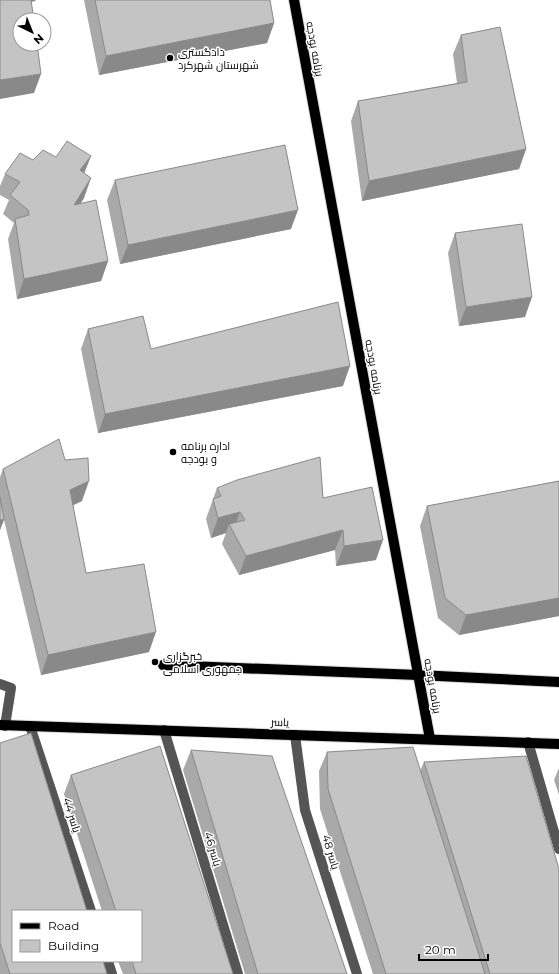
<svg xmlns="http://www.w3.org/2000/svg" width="559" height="974" viewBox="0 0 559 974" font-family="Montserrat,Cairo,sans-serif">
  <rect width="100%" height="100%" fill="#fff"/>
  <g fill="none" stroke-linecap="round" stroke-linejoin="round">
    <g stroke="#dbdbdb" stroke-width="12">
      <g id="major">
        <polyline points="294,0 430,739"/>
        <polyline points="163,665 418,675 559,682"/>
        <polyline points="0,725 559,744"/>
      </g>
    </g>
    <g stroke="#555" stroke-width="10">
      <polyline points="0,684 11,688 5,726"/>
      <polyline points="30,726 91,911"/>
      <polyline points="164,730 238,974"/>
      <polyline points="295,735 305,810 357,974"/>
      <polyline points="528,742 559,849"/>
      <polyline points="108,961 112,974"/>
    </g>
    <use href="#major" stroke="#000" stroke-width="10"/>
  </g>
  <g fill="#a9a9a9">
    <polygon points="84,0 270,0 274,23 267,43 99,75"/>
    <polygon points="461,35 526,149 519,169 362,201 351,121 358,101 457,83 453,54"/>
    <polygon points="91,156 84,173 84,198 80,204 108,261 101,281 17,299 8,239 14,223 3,214 9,200 0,195 0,186 5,174 33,160 56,157"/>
    <polygon points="115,180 291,229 120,264 107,200"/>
    <polygon points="455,233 525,317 459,326 448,253"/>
    <polygon points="88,329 151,349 343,386 98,433 81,349"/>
    <polygon points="65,460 82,501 73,505 86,573 149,652 41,675 4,520 0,530 0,477 3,469"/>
    <polygon points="559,481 559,616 459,635 438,618 420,526 427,506"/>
    <polygon points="217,488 323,498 376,560 336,566 335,550 239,575 222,544 226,533 211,538 206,519"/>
    <polygon points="0,743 107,974 0,974"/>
    <polygon points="191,750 347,974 245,974 183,770"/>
    <polygon points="327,752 420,771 424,762 559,974 373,974 320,809 319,771"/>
    <polygon points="559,768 559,795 554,780"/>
    <polygon points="71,775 233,974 123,974 118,961 141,961 141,911 102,911 64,794"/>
  </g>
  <g fill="#898989">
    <polygon points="13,0 36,0 35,1 10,8"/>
    <polygon points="274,23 267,43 99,75 106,56"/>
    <polygon points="41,74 34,93 0,99 0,80"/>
    <polygon points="526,149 519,169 362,201 369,181"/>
    <polygon points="91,156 83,176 80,170"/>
    <polygon points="91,178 84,198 67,225 74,205"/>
    <polygon points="298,210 291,229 120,264 128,245"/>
    <polygon points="108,261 101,281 17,299 24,279"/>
    <polygon points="532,297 525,317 459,326 466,307"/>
    <polygon points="350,366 343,386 98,433 105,414"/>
    <polygon points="89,481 82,501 63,510 70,490"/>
    <polygon points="240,512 233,531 229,524 226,533 211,538 218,518"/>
    <polygon points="4,519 0,530 0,520"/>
    <polygon points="343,530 335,550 239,575 246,556"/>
    <polygon points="383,540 376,560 336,566 344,546"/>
    <polygon points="559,598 559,616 459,635 466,615"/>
    <polygon points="156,632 149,652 41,675 48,655"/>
  </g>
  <g fill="#c4c4c4" stroke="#898989">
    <polygon points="0,0 31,0 34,20 20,20 20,44 37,44 41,74 0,80"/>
    <polygon points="95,0 270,0 274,23 106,56"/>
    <polygon points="500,27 526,149 369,181 358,101 467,82 461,35"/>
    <polygon points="67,141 91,156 80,170 91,178 74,205 96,200 108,261 24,279 15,219 29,215 28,210 10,195 20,182 5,174 20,153 33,160 43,150 56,157"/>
    <polygon points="285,145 298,210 128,245 115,180"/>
    <polygon points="522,224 532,297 466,307 455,233"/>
    <polygon points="338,302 350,366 105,414 88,329 143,316 151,349"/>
    <polygon points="59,439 65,460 88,458 89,481 70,490 86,573 144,564 156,632 48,655 3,469"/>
    <polygon points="320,457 323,498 372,487 383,540 344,546 343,530 246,556 229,524 245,520 240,512 218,518 213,499 221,496 217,488 237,480"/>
    <polygon points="559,481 559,598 466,615 445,598 427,506"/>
    <polygon points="0,497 4,519 0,520"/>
    <polygon points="31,733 87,911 13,911 13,961 103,961 107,974 10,974 0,943 0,743"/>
    <polygon points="160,746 233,974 136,974 132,961 141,961 141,911 116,911 71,775"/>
    <polygon points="413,747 485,974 386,974 328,789 327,752"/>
    <polygon points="191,750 272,756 347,974 258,974"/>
    <polygon points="526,756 559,869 559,974 490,974 424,762"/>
  </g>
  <g fill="#000" stroke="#fff" stroke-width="1.5">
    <circle cx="170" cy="58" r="4"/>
    <circle cx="173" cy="452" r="4"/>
    <circle cx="155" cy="662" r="4"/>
  </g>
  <g text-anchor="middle" stroke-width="3" stroke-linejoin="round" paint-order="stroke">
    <g font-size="11" fill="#000" stroke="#fff">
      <text transform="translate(315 49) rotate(80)" y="4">برنامه بودجه</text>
      <text transform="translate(374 367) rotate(80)" y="4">برنامه بودجه</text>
      <text transform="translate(433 686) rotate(80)" y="4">برنامه بودجه</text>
      <text transform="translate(280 722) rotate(2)" y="4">یاسر</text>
      <text transform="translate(72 815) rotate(72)" y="4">یاسر 44</text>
      <text transform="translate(213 849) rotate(73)" y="4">یاسر 46</text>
      <text transform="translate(331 852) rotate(73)" y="4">یاسر 48</text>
    </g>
    <g font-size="11" fill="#000" stroke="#fff" text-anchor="start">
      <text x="178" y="56">دادگستری<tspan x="178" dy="13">شهرستان شهرکرد</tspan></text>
      <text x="181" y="450">اداره برنامه<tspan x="181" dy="13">و بودجه</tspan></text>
      <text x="163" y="660">خبرگزاری<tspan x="163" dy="13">جمهوری اسلامی</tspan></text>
    </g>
  </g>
  <rect x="12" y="910" width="130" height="52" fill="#ffffff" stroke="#999999"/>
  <rect x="20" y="923" width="20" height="6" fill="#000000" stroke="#999999"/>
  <text x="48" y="930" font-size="12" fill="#000000">Road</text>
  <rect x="20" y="940" width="20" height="12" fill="#c4c4c4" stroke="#999999"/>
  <text x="48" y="950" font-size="12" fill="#000000">Building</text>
  <g transform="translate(32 32) rotate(137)"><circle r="19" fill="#ffffff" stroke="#999999"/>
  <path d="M0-3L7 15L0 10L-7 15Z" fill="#000000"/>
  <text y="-6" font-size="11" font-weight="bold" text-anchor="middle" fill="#000000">N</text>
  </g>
  <path d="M419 954v6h69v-6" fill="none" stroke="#000000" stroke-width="2"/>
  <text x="425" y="954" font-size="12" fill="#000000" stroke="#ffffff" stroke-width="3" paint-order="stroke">20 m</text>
</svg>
